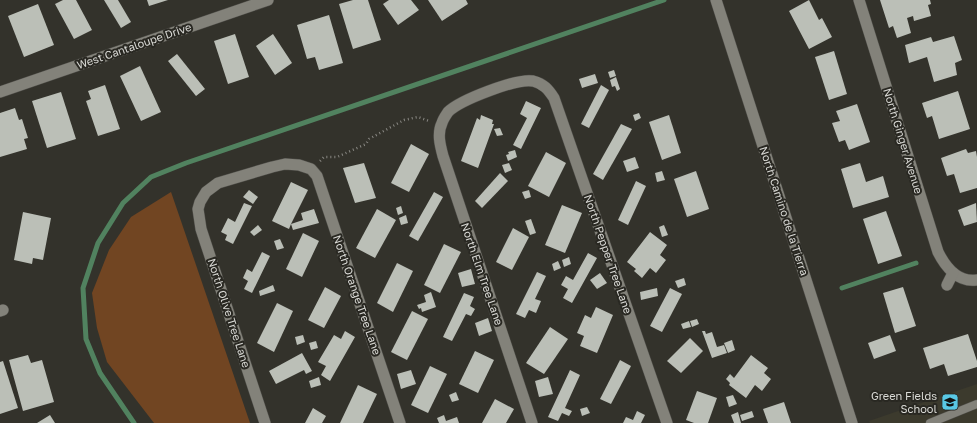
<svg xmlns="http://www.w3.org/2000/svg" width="977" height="423" viewBox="0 0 977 423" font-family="'Golos Text',sans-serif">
  <rect width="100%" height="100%" fill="#33322b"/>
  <polygon fill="#3c3a2d" points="977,384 977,423 870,423 869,421"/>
  <polygon fill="#714522" points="171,192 182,224 250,423 154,423 107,362 97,328 92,293 109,250 131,217"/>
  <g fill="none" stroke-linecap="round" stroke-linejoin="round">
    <g stroke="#51825f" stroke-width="5">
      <polyline points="842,288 916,263"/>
      <polyline points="134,423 100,373 86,339 83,288 98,243 123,203 151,177 186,163 664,0"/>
    </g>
  </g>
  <g fill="#bbbfb7">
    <polygon points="63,0 76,0 92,30 74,39 55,4"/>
    <polygon points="104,0 118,0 131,22 121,28"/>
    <polygon points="147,0 168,0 149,6"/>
    <polygon points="353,0 368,0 381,40 353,49 339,4"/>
    <polygon points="389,0 411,0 419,10 398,25 383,4"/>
    <polygon points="428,0 466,0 468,4 442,21"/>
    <polygon points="809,0 819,20 822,18 832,37 809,49 789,11"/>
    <polygon points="880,0 930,0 931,4 928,5 931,16 914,21 913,16 907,18 911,33 897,38 893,26 889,28"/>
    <polygon points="38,4 54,45 24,57 8,16"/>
    <polygon points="329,15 343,63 319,70 315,57 307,59 297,25"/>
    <polygon points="235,34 249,77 228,84 214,41"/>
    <polygon points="273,34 292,63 275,75 256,46"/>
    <polygon points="954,36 962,60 955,63 957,75 934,82 927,57 909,63 905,45 931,37 933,42"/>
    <polygon points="834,51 847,94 829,100 815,57"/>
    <polygon points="177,54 205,89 196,96 168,61"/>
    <polygon points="140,66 161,112 141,121 120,76"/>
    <polygon points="614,70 616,76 610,78 608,72"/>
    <polygon points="595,74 598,83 582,88 579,79"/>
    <polygon points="616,77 620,89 617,91 615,86 612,87 610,80"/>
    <polygon points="105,85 120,129 98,136 86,101 91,99 88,91"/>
    <polygon points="601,85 609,90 589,128 581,124"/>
    <polygon points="958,91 970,129 939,139 932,116 927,118 922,103"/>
    <polygon points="61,92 76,139 47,148 32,101"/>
    <polygon points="526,101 541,108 521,149 513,145 527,118 520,114"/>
    <polygon points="857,104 870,142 849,150 845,140 839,142 832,123 840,121 836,111"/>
    <polygon points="15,108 19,120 22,119 28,138 24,139 27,149 0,157 0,113"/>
    <polygon points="639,113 641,118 635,121 633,115"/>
    <polygon points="481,115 493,120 492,124 494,124 478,168 461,161 477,118 480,120"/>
    <polygon points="669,115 681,153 662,160 649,122"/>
    <polygon points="621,124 632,129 603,180 593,174"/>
    <polygon points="500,128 503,135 497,136 494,129"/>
    <polygon points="411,144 429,154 409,192 391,183"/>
    <polygon points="966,149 968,153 976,151 977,157 977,188 960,193 954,174 947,176 941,158"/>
    <polygon points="515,150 517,157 508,161 506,155 509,154 508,152"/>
    <polygon points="546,152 566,163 549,197 528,186"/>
    <polygon points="635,157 639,168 627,172 623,161"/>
    <polygon points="364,163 376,198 355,203 343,168"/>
    <polygon points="509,163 512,170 505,173 502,165"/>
    <polygon points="860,163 866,182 883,176 889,197 853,208 841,169"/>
    <polygon points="662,171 665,180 657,182 655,173"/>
    <polygon points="696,171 709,209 687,217 674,179"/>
    <polygon points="500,173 508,181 482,208 475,201"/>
    <polygon points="636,181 646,186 628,225 618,220"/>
    <polygon points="291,182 308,190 291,224 303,220 301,213 314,209 319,223 293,230 291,224 289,229 272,221"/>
    <polygon points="249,190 258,197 253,204 243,197"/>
    <polygon points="529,190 531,197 525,199 522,192"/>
    <polygon points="434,192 443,197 418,241 409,236"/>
    <polygon points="244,203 252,206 233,244 225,240 227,235 221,232 228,218 235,222"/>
    <polygon points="976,203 977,222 964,226 958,210"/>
    <polygon points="562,205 582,213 565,253 545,245"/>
    <polygon points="401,206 403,213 398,215 396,208"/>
    <polygon points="377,209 396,220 375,258 356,248"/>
    <polygon points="886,211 902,256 878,264 863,219"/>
    <polygon points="23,212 51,218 43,260 33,258 32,264 14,260"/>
    <polygon points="406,215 408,223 401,225 399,218"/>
    <polygon points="531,219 536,233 530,235 525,221"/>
    <polygon points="258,225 262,230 254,236 250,232"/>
    <polygon points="664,225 668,235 662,237 659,227"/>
    <polygon points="513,228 529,237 512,270 496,262"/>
    <polygon points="650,232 667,245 660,255 666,260 656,273 650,268 642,278 634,271 636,269 627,262"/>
    <polygon points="303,233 319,241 302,277 286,269"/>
    <polygon points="280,239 284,248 277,250 274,241"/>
    <polygon points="444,244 461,252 440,293 424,285"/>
    <polygon points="262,252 270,256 252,293 244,289 248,281 243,278 247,269 252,272"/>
    <polygon points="588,253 597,258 572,303 563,298 568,289 561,285 566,276 573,280"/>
    <polygon points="569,257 571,264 564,267 562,260"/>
    <polygon points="558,261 561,268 554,271 552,264"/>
    <polygon points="397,263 413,271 393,312 377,303"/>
    <polygon points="471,269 475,284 462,287 458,273"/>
    <polygon points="537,272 546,276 535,299 541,301 536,313 529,310 525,318 516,314"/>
    <polygon points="600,273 607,283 597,289 590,280"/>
    <polygon points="684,278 686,285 678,288 675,281"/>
    <polygon points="273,285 275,291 260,296 259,291"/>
    <polygon points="325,287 341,296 324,328 308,320"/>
    <polygon points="903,287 916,326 895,333 883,293"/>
    <polygon points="657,288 658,296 641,300 640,292"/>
    <polygon points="670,288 682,294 662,332 650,326"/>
    <polygon points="431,292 436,307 422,312 421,308 419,309 417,305 426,302 424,295"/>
    <polygon points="464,293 474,297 470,306 475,309 471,316 466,314 452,341 443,337"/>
    <polygon points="277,303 293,311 274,352 257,343"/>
    <polygon points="596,307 613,315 597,353 580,346 584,336 577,333 585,315 591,318"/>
    <polygon points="412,311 428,319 407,360 391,352"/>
    <polygon points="488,318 492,331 479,336 475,323"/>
    <polygon points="697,319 699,324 692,327 690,321"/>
    <polygon points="689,321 691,327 683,329 681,324"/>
    <polygon points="550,327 568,339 544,374 526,363"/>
    <polygon points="345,331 355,337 330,381 321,375 326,366 318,362 334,335 341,339"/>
    <polygon points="702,331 705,331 706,334 712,332 717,347 724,345 727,353 712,358"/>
    <polygon points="968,334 977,361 977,367 948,376 944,364 930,369 923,348"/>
    <polygon points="303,335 305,342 297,345 295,337"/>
    <polygon points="890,335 896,351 874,359 868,343"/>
    <polygon points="690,338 703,351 681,373 667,361"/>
    <polygon points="732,340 735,350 728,353 724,343"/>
    <polygon points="316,341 318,348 311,350 309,343"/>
    <polygon points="475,351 494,360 478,393 459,384"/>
    <polygon points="302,353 312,371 306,374 304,370 276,384 269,371"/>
    <polygon points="28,355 31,363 42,360 54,402 23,411 9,360"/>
    <polygon points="751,355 768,368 764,373 771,379 762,391 755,385 746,398 729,385 730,383 726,379 730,374 734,378"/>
    <polygon points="620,360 631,366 611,404 600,399"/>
    <polygon points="3,361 18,408 0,414 0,362"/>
    <polygon points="430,366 447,374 428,413 411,405"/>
    <polygon points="411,370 416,384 401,389 397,374"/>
    <polygon points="570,370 580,375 565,408 572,411 569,416 562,413 558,421 548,417"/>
    <polygon points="319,377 321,385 311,388 309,381"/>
    <polygon points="548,377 553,394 539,397 535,381"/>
    <polygon points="358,385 377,394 363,423 340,423"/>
    <polygon points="697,391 717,398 708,423 694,423 686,420"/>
    <polygon points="456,392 459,400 452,402 449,395"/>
    <polygon points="733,395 737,404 729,407 726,397"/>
    <polygon points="495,399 514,409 506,423 482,423"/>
    <polygon points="784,402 791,423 768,423 763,409"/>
    <polygon points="587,407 590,413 582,416 580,409"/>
    <polygon points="313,408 326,416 322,423 305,423"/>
    <polygon points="637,411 645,415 641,423 623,423 626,417 633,420"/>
    <polygon points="752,411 754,417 742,421 740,415"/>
    <polygon points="738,412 741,423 734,423 731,415"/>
    <polygon points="50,415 55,423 37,423"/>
    <polygon points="444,415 446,421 457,417 459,423 439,423 437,418"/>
  </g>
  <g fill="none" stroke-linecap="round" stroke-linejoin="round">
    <g stroke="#504f4a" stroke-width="9">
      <polyline id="service" points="930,423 977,404"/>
    </g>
    <g stroke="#504f4a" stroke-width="12">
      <g id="minor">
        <path d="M859,0L938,252C945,266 958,283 977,280"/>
        <polyline points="0,92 268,0"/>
        <polyline points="947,285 953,273"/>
        <polyline points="0,311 3,310"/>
        <polyline points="265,423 201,229 198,209 200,202 206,192 218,183 272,167 285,164 299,165 311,169 317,176 400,423"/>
        <path d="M532,423L443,156C440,145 437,133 442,123C443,119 446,115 448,112C460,100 517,78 533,81C544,84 548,89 554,98L667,423"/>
      </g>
    </g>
    <g stroke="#504f4a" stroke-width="12">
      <polyline id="tertiary" points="716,0 852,423"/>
    </g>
    <polyline stroke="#898883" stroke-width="2.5" stroke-dasharray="1 3" stroke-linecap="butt" points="320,161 324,157 337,157 366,144 369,139 404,120 418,117 429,121"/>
    <use href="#service" stroke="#83827a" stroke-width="8"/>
    <use href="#minor" stroke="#83827a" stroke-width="11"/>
    <use href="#tertiary" stroke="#83827a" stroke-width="11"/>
  </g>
  <defs>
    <g id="school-square" transform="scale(0.9)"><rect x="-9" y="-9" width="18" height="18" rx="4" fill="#59c8e5" stroke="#292822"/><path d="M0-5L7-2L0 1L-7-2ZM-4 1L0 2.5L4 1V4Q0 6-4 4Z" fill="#111"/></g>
  </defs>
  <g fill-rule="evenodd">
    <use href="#school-square" x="950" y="402"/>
  </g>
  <g text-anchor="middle" stroke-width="4" stroke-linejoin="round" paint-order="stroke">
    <g font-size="11" fill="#d9d9d5" stroke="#292822">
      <text transform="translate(134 46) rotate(-19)" y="4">West Cantaloupe Drive</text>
      <text transform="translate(903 141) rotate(73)" y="4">North Ginger Avenue</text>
      <text transform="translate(784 211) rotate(72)" y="4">North Camino de la Tierra</text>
      <text transform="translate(608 254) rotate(71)" y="4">North Pepper Tree Lane</text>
      <text transform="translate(482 274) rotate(71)" y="4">North Elm Tree Lane</text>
      <text transform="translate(357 295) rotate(71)" y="4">North Orange Tree Lane</text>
      <text transform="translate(229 313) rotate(72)" y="4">North Olive Tree Lane</text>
    </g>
    <g font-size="11" fill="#d9d9d5" stroke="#292822" text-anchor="end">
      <text x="937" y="400">Green Fields<tspan x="937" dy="13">School</tspan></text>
    </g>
  </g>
</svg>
